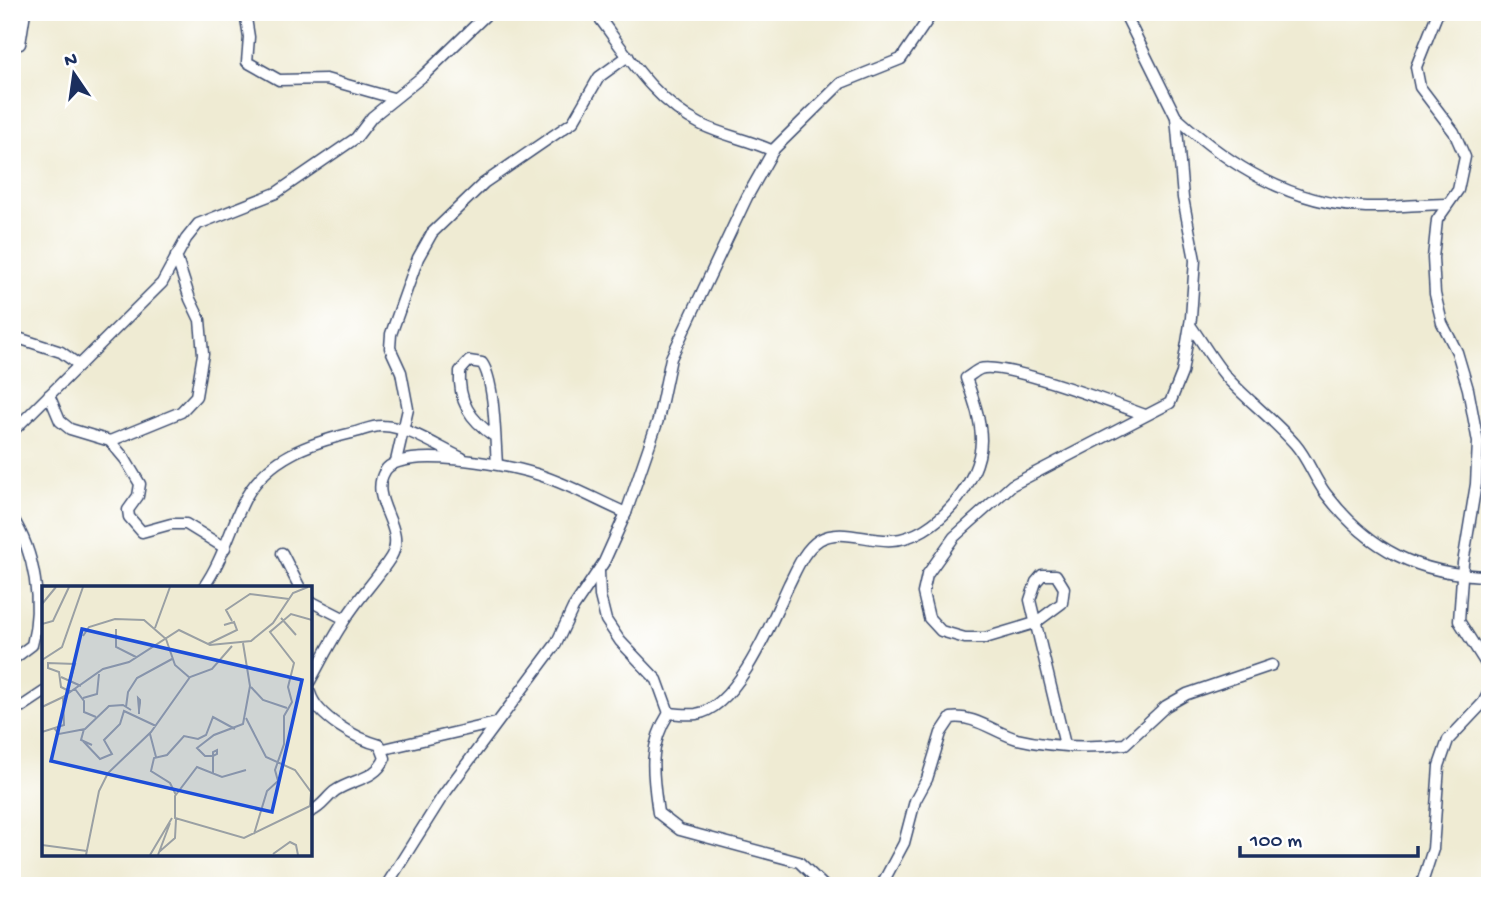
<svg xmlns="http://www.w3.org/2000/svg" width="1502" height="898" viewBox="0 0 1502 898" font-family="'Gochi Hand',sans-serif">
  <rect width="100%" height="100%" fill="#fff"/>
  <filter id="ink" filterUnits="userSpaceOnUse"><feTurbulence type="fractalNoise" baseFrequency=".0143" numOctaves="2"/><feDisplacementMap in="SourceGraphic" scale="14" xChannelSelector="R" yChannelSelector="G"/><feConvolveMatrix kernelMatrix="1 2 1 2 8 2 1 2 1" color-interpolation-filters="sRGB"/></filter>
  <filter id="wash" filterUnits="userSpaceOnUse"><feTurbulence type="fractalNoise" baseFrequency=".00686" numOctaves="4" result="noise"/><feDisplacementMap in="SourceGraphic" scale="28" xChannelSelector="R" yChannelSelector="G"/><feGaussianBlur stdDeviation="1.57" result="paint"/><feColorMatrix in="noise" values="0 0 0 0 0 0 0 0 0 0 0 0 0 0 0 0 0 1.4 0 .05"/><feComposite in="paint" operator="in"/></filter>
  <g filter="url(#wash)">
    <rect width="100%" height="100%" fill="#efebd3"/>
  </g>
  <g filter="url(#ink)">
    <g fill="none" stroke-linecap="round" stroke-linejoin="round">
      <g stroke="#3b4b70" stroke-width="13">
        <g id="street">
          <polyline points="245,12 249,37 247,62 279,80 326,79 393,98"/>
          <path d="M595,12C627,54 653,101 702,125C725,136 750,140 773,151"/>
          <polyline points="1438,12 1416,67 1420,87 1454,132 1465,157 1458,190 1437,220 1433,258 1435,294 1442,323 1457,352 1468,389 1478,442 1476,484 1463,563 1459,621 1490,670"/>
          <polyline points="20,44 25,12"/>
          <path d="M1176,117C1230,166 1291,204 1366,207C1393,208 1420,204 1447,204"/>
          <polyline points="12,251 12,282"/>
          <path d="M1190,325C1203,343 1215,365 1230,381C1251,403 1275,421 1295,444C1308,459 1314,478 1326,494C1369,550 1419,575 1490,576"/>
          <polyline points="12,336 61,352 79,365"/>
          <polyline points="49,395 60,421 70,429 110,441 125,459 140,484 138,496 128,510 129,517 142,532 171,524 186,524 225,548"/>
          <polyline points="12,432 162,283 186,239 198,224 276,193 356,138 372,117 423,76 489,12"/>
          <path d="M494,436C470,420 458,401 460,371L469,361L482,363C495,381 495,440 497,464"/>
          <polyline points="110,441 181,412 196,396 203,354 200,320 190,299 176,256"/>
          <polyline points="396,461 408,409 401,372 390,348 391,334 418,258 432,233 484,183 573,122 599,77 628,56"/>
          <path d="M12,517C35,553 43,603 32,645L12,660"/>
          <polyline points="282,553 300,588"/>
          <polyline points="599,571 600,596 606,620 620,641 657,680 669,713"/>
          <path d="M203,588C223,560 230,528 246,497C269,457 310,443 352,433C362,431 373,425 383,426C410,427 438,447 462,458"/>
          <polyline points="310,601 345,619"/>
          <path d="M310,681C320,663 330,643 341,626C355,601 376,581 391,557C408,528 367,500 385,471C400,445 507,465 533,473C565,482 596,500 626,513"/>
          <path d="M310,693C317,717 357,739 380,745L385,758C376,780 352,779 335,791C326,798 322,807 310,812"/>
          <polyline points="12,709 23,706 44,692"/>
          <polyline points="1065,745 1030,600 1036,582 1042,575 1056,575 1064,588 1062,603 1035,623 985,638 965,638 941,631 929,618 923,593 927,575 954,537 1012,485 1170,403 1182,373 1191,318 1195,260 1183,198 1176,117 1124,12"/>
          <polyline points="384,749 496,723"/>
          <polyline points="386,886 442,797 556,644 573,608 604,562 626,513 658,420 671,358 747,197 774,149 841,83 901,59 933,12"/>
          <path d="M824,886L799,862L680,830L658,813C653,776 647,747 669,713C678,714 687,715 696,714C738,708 773,618 789,584C797,568 804,550 819,540C840,527 869,542 892,540C935,538 981,483 981,440C981,419 973,398 966,378C970,376 975,371 980,369C1002,361 1118,405 1145,415"/>
          <path d="M881,886L904,843L915,801L927,779L941,733L951,718C973,714 996,733 1017,739C1051,747 1091,748 1125,744L1166,706L1187,694L1272,665"/>
          <polyline points="1421,886 1433,849 1439,766 1448,740 1483,703 1490,690"/>
        </g>
      </g>
      <use href="#street" stroke="#fff" stroke-width="10"/>
    </g>
  </g>
  <g transform="translate(42 586)">
    <rect width="270" height="270" fill="#efebd3"/>
    <path fill="none" stroke="#9aa0a4" stroke-width="2" d="M0,18L14,1M239,32L254,49M190,35L184,24L208,8L247,13M0,38L11,35L27,1M113,42L128,1M74,43V61L94,71M41,50L47,41L73,33L102,34L124,53L133,79L148,92M166,58L195,44L192,36L182,39M0,74L20,61L41,1M19,91L39,100M29,92L33,78L6,77V82L17,86L19,101L29,106M209,101L221,114L245,122M33,103L42,115V126L54,131M41,112L55,108L57,88M0,121L21,111M84,121L86,106L95,92L130,73M97,128V124L98,117V114L96,112L97,124M204,132L224,171L253,184L269,206L268,219M12,142L17,148L43,143L67,120L81,119L89,124M42,143L39,154L50,159M0,146L22,139L21,111L61,83L87,76L137,44L168,59L209,55L231,37L251,7L266,1M108,148L114,171M40,154L58,173L70,168L62,154L78,138L82,125L114,140M204,184L180,191L155,181L133,210V232L202,252L270,219M171,189V166L175,164V168L171,170H163L155,162L172,149L201,138L208,100L201,57M134,209L128,197L109,185L112,172L125,169L142,150L156,153L164,149L171,131L193,143M212,248L225,205L236,195L233,184L242,158V130L250,116L246,101L252,77L228,46L249,28L270,34M0,259L45,265M117,266L133,252L134,233M231,268L248,256L254,259L256,269M44,269L57,205L66,187L109,146L148,91L170,83L190,60M108,269L130,232M116,269L128,237"/>
    <path fill="#1d4ed8" fill-opacity="0.15" stroke="#1d4ed8" stroke-width="3.5" d="M40,43L260,94L230,226L9,175Z"/>
    <rect width="270" height="270" fill="none" stroke="#1b2f5e" stroke-width="3.5"/>
  </g>
  <rect width="1502" height="898" fill="none" stroke="#fff" stroke-width="42"/>
  <g transform="translate(74 74) rotate(347)" stroke="#ffffff" stroke-width="5" paint-order="stroke">
  <path d="M0-5L12 26L0 18L-12 26Z" fill="#1b2f5e"/>
  <text y="-10" font-size="19" font-weight="bold" text-anchor="middle" fill="#1b2f5e">N</text>
  </g>
  <path d="M1240 846v10h178v-10" fill="none" stroke="#1b2f5e" stroke-width="3.5"/>
  <text x="1250" y="846" font-size="21" fill="#1b2f5e" stroke="#ffffff" stroke-width="5" paint-order="stroke">100 m</text>
</svg>
